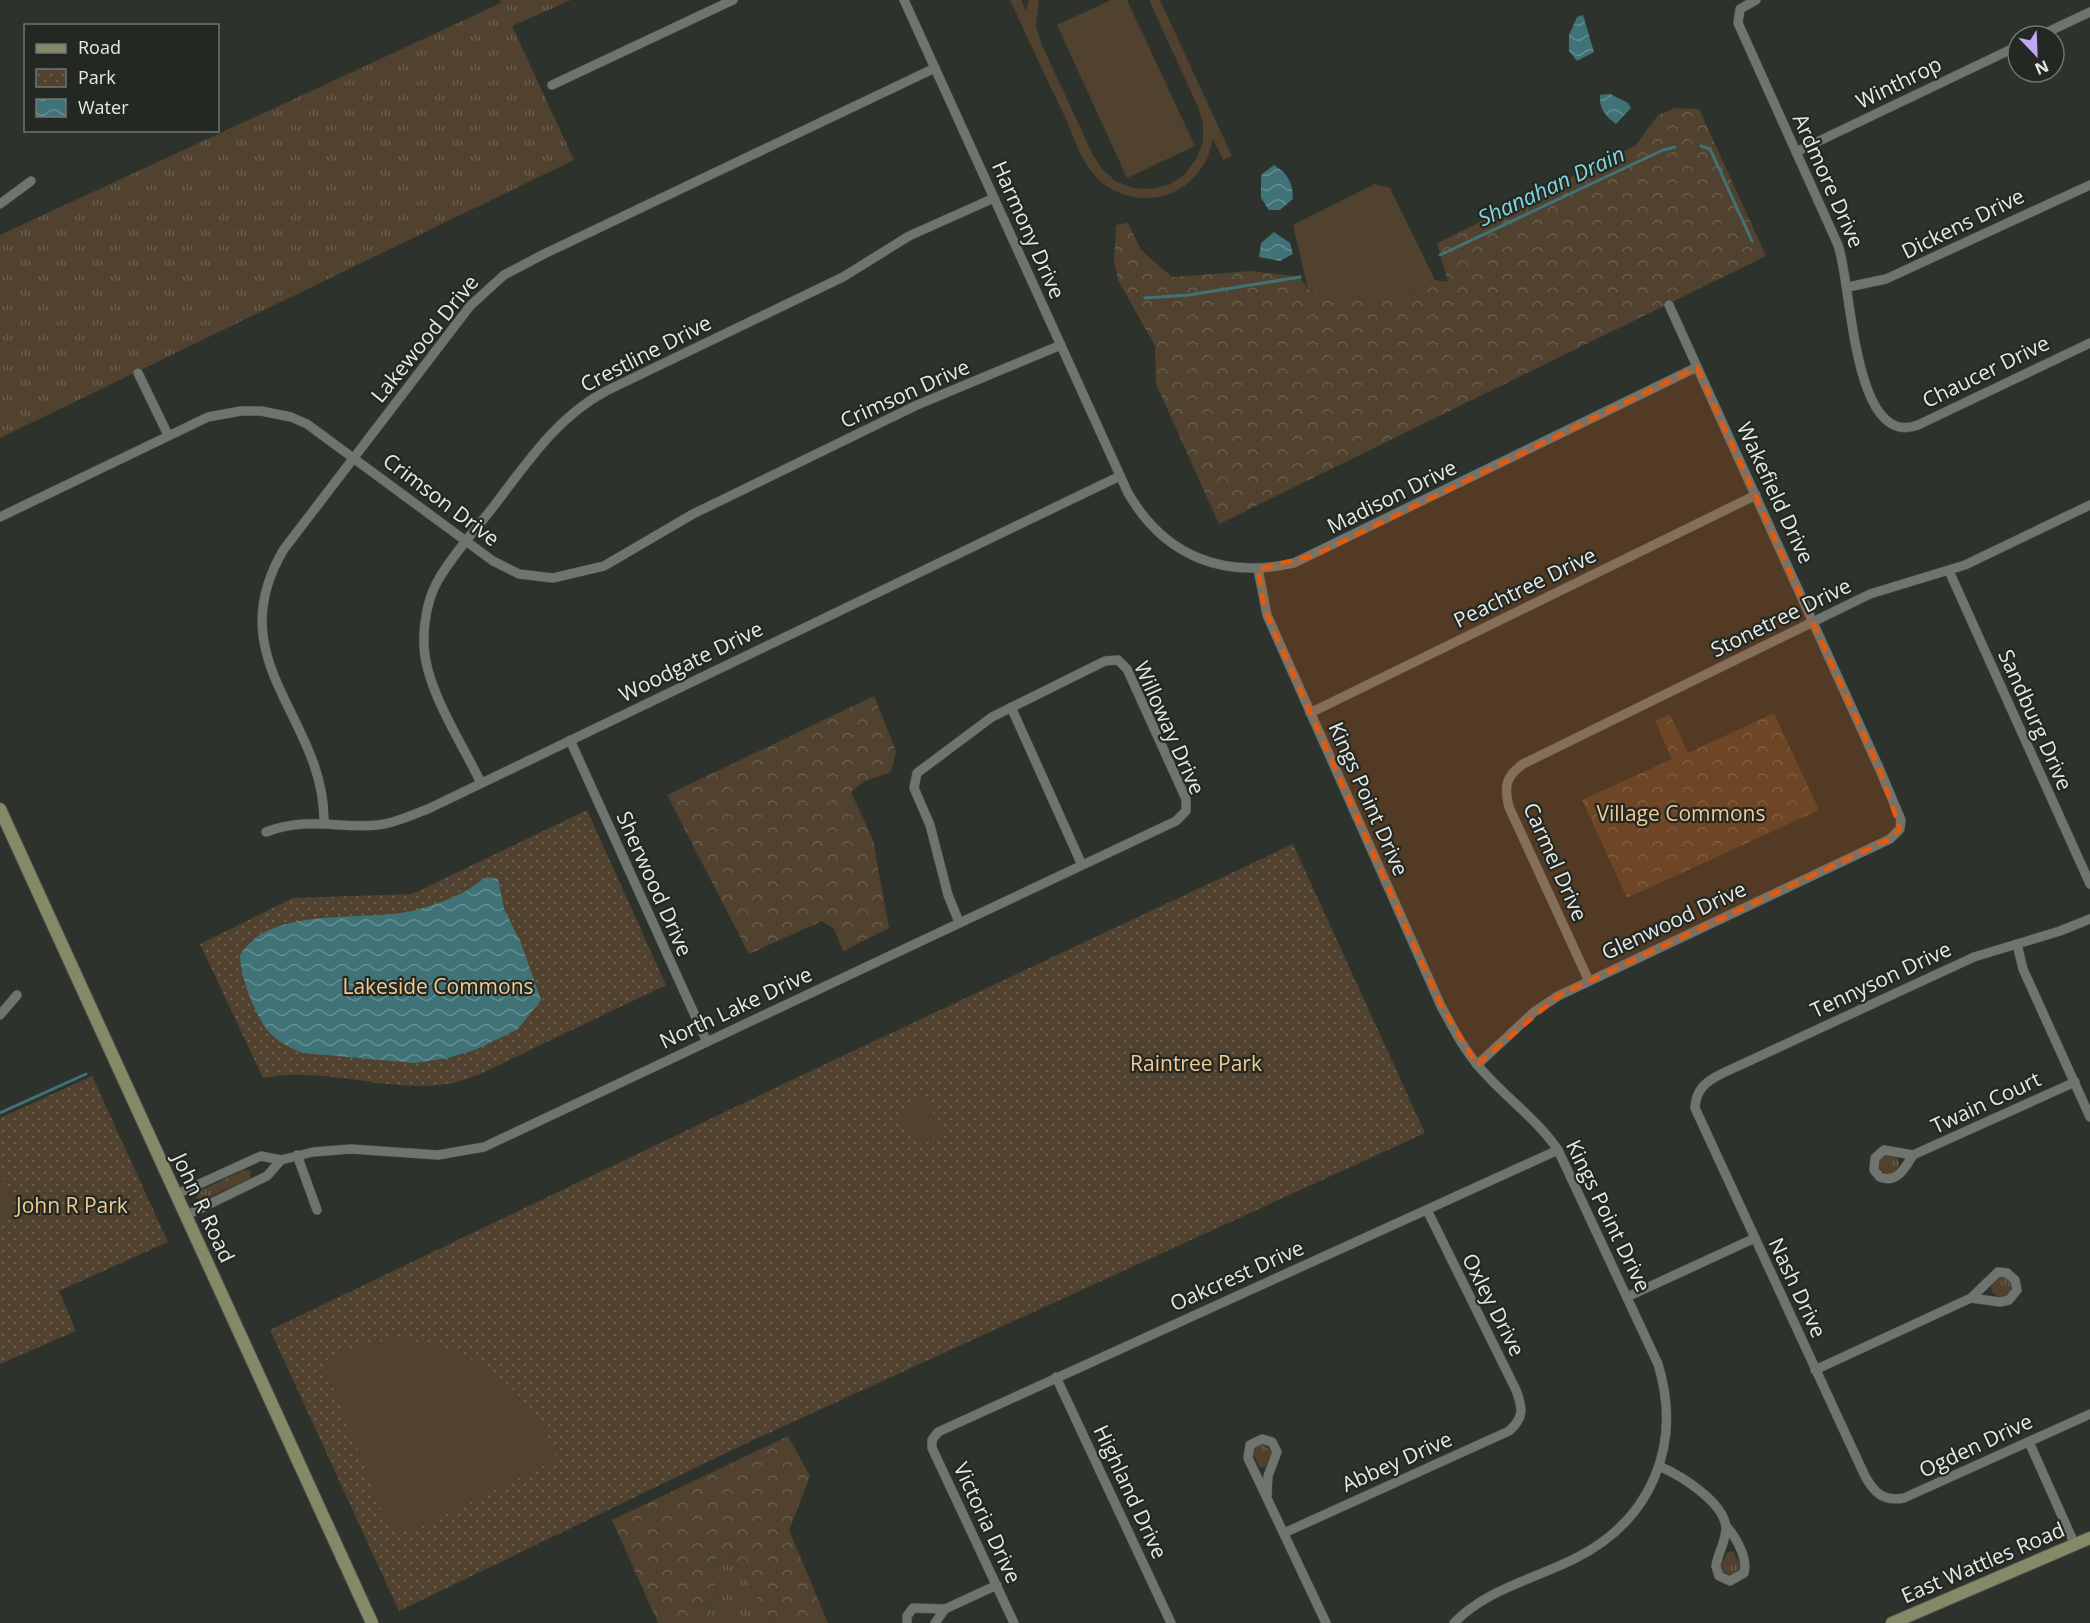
<svg xmlns="http://www.w3.org/2000/svg" width="2090" height="1623" viewBox="0 0 2090 1623" font-family="'Open Sans',sans-serif">
  <defs>
    <pattern id="grass-tufts" width="24" height="20" patternUnits="userSpaceOnUse" patternTransform="scale(1.5)"><rect width="24" height="20" fill="#50422e"/><path d="M3 7l-1-3M5 7V3M7 7l1-3M15 17l-1-3M17 17v-4M19 17l1-3" fill="none" stroke="#695d4c"/></pattern>
    <pattern id="forest-crowns" width="20" height="18" patternUnits="userSpaceOnUse" patternTransform="scale(1.5)"><rect width="20" height="18" fill="#50422e"/><path d="M2 6a3 3 0 1 1 6 0M12 15a3 3 0 1 1 6 0" fill="none" stroke="#695d4c"/></pattern>
    <pattern id="park-dots" width="8" height="8" patternUnits="userSpaceOnUse" patternTransform="scale(1.5)"><rect width="8" height="8" fill="#50422e"/><path d="M2 2h.1M6 6h.1" fill="none" stroke="#695d4c" stroke-width="1.8" stroke-linecap="round"/></pattern>
    <pattern id="water-waves" width="16" height="10" patternUnits="userSpaceOnUse" patternTransform="scale(1.5)"><rect width="16" height="10" fill="#407377"/><path d="M0 5q4-4 8 0t8 0" fill="none" stroke="#658e91"/></pattern>
  </defs>
  <rect width="100%" height="100%" fill="#2d322c"/>
  <g fill="url(#grass-tufts)">
    <polygon points="500,0 571,0 512,26 574,160 0,438 0,235 501,3"/>
    <circle cx="1889" cy="1164" r="10"/>
    <polygon points="244,1170 250,1170 251,1178 203,1200 196,1198 199,1191"/>
    <circle cx="2001" cy="1287" r="10"/>
    <polygon points="1264,1444 1272,1453 1265,1467 1260,1468 1253,1453 1257,1446"/>
    <polygon points="728,1546 772,1623 714,1623 707,1607 716,1595 712,1563"/>
    <polygon points="1733,1551 1740,1565 1738,1572 1731,1575 1723,1572 1722,1563 1728,1552"/>
  </g>
  <g fill="url(#forest-crowns)">
    <polygon points="1675,108 1699,109 1766,256 1219,524 1156,384 1155,346 1118,280 1114,261 1116,225 1128,223 1141,250 1172,277 1251,271 1300,277 1308,289 1403,299 1435,280 1448,282 1437,243 1636,145 1658,115"/>
    <polygon points="874,696 896,751 891,772 863,782 851,792 873,840 889,928 843,951 834,929 822,921 749,954 667,795"/>
    <polygon points="1774,713 1819,810 1627,898 1582,800 1672,759 1655,721 1670,714 1688,753"/>
    <polygon points="788,1436 810,1476 789,1530 828,1623 772,1623 728,1546 712,1563 716,1595 707,1607 714,1623 658,1623 612,1520"/>
  </g>
  <g fill="url(#park-dots)">
    <path d="M587,810L666,985L480,1074C471,1077 462,1081 453,1083C391,1095 325,1065 263,1078L200,944L293,898L412,894Z"/>
    <polygon points="1293,844 1425,1133 747,1443 399,1611 270,1330 800,1076"/>
    <polygon points="92,1076 168,1242 59,1291 76,1331 0,1364 0,1118"/>
  </g>
  <g fill="#50422e">
    <path d="M1010,0H1021L1026,11L1029,0H1039L1036,26L1041,43L1093,155L1103,170L1117,182L1134,188L1152,189L1170,184L1185,174L1196,159L1203,142V124L1198,107L1149,0H1160L1232,156L1223,160L1213,139C1208,164 1193,185 1169,194C1144,203 1116,197 1097,178C1081,162 1074,137 1065,117C1046,78 1028,39 1010,0Z"/>
    <polygon points="1111,0 1127,0 1195,146 1127,178 1057,25"/>
    <polygon points="1375,184 1390,188 1435,280 1403,299 1356,301 1308,289 1293,225"/>
    <polygon points="920,1098 945,1127 924,1145 899,1116"/>
    <polygon points="0,1172 18,1213 0,1221"/>
    <path d="M389,1340C468,1340 529,1386 557,1459L409,1532L388,1526L323,1362L354,1347Z"/>
  </g>
  <g fill="url(#water-waves)">
    <polygon points="1583,15 1594,52 1577,61 1569,51 1569,35 1577,17"/>
    <path d="M1610,94L1628,103L1631,108L1616,124C1605,116 1599,108 1600,95Z"/>
    <path d="M1274,165C1288,174 1293,183 1293,199L1280,210H1269L1261,198V175Z"/>
    <polygon points="1274,232 1290,243 1293,254 1280,261 1259,257 1261,243"/>
    <path d="M487,877L498,879L504,909L521,943L541,1000L518,1029L477,1049L448,1058L415,1063L303,1053C293,1049 282,1044 274,1037C257,1023 240,977 240,955C271,905 362,922 412,911C429,907 448,900 464,892C472,888 479,881 487,877Z"/>
  </g>
  <g fill="none" stroke-linecap="round" stroke-linejoin="round">
    <g stroke="#407377" stroke-width="3">
      <polyline points="1701,146 1710,149 1752,241"/>
      <polyline points="1440,255 1663,150 1675,147"/>
      <polyline points="1145,298 1189,295 1300,277"/>
      <polyline points="0,1113 86,1074"/>
    </g>
    <g stroke="#4b504a" stroke-width="10">
      <g id="minor">
        <path d="M904,0L1128,493C1165,557 1224,579 1294,563L1697,367"/>
        <path d="M1756,0L1740,9L1738,23L1838,245C1852,283 1852,450 1918,425L2090,343"/>
        <polyline points="2039,36 2090,12"/>
        <polyline points="552,85 733,0"/>
        <polyline points="1796,152 2018,46"/>
        <polyline points="0,204 31,181"/>
        <polyline points="1848,287 1886,279 2090,185"/>
        <polyline points="138,373 168,435"/>
        <polyline points="0,517 208,417 241,411 261,411 291,417 307,424 493,561 519,574 553,578 604,566 693,514 917,405 1061,345"/>
        <path d="M1258,569L1267,615L1441,1006C1453,1028 1464,1050 1481,1069C1505,1097 1537,1119 1558,1150L1658,1364C1683,1446 1651,1521 1574,1559C1534,1579 1485,1590 1454,1623"/>
        <polyline points="1949,571 2090,884"/>
        <polyline points="1011,707 1082,865"/>
        <polyline points="1310,713 1756,495"/>
        <polyline points="570,740 707,1042"/>
        <path d="M481,783C462,743 426,690 424,646C423,626 427,602 436,584C450,558 472,534 490,511C525,466 555,418 606,391L843,277L909,236L994,198"/>
        <path d="M324,822C325,717 217,661 284,549L470,306L504,275L544,254L935,68"/>
        <path d="M266,832C309,816 337,829 378,825C396,823 411,815 428,809L1120,476"/>
        <path d="M2090,919L2060,931L1974,957L1721,1074C1705,1082 1696,1090 1695,1108L1864,1474C1873,1492 1883,1502 1904,1498L2090,1414"/>
        <polyline points="2017,944 2023,969 2090,1117"/>
        <path d="M1589,981L1509,807C1504,787 1505,777 1523,764L1870,594L1965,565L2090,505"/>
        <polyline points="0,1015 17,995"/>
        <polyline points="1477,1065 1534,1012 1558,996 1890,839 1900,829 1901,820 1880,770 1669,305"/>
        <polyline points="297,1155 317,1210"/>
        <path d="M1913,1155C1905,1168 1897,1184 1880,1177L1874,1170L1875,1158L1884,1150L1913,1155L2075,1082"/>
        <polyline points="175,1195 261,1156 281,1160 313,1152 351,1149 438,1155 484,1147 1176,821 1186,811 1186,799 1127,669 1118,660 1105,661 992,717 917,773 914,788 930,825 948,895 959,922"/>
        <polyline points="185,1216 267,1176 281,1160"/>
        <polyline points="1627,1297 1755,1238"/>
        <polyline points="1815,1370 1971,1298 2000,1302 2009,1300 2017,1290 2015,1280 2007,1273 1998,1272 1971,1298"/>
        <polyline points="1056,1377 1171,1623"/>
        <polyline points="2029,1442 2075,1545"/>
        <path d="M1659,1466C1680,1475 1726,1503 1726,1529C1725,1543 1718,1553 1716,1566L1719,1576L1730,1581L1744,1573C1748,1558 1736,1537 1726,1526"/>
        <polyline points="1267,1496 1268,1476 1277,1452 1272,1442 1262,1439 1250,1445 1248,1458 1326,1623"/>
        <path d="M1284,1533L1509,1431C1524,1418 1523,1408 1516,1390L1427,1210"/>
        <polyline points="907,1623 907,1616 913,1608 945,1609 997,1585"/>
        <polyline points="935,1623 945,1609"/>
        <polyline points="1014,1623 932,1448 932,1440 938,1432 1558,1150"/>
      </g>
    </g>
    <g stroke="#4b504a" stroke-width="14">
      <g id="secondary">
        <polyline points="0,809 372,1623"/>
        <polyline points="1892,1623 2090,1538"/>
      </g>
    </g>
    <use href="#minor" stroke="#6f756e" stroke-width="9"/>
    <use href="#secondary" stroke="#858967" stroke-width="12"/>
  </g>
  <path fill="#e8590c" fill-opacity="0.2" stroke="#e8590c" stroke-width="4.5" stroke-dasharray="12 8" stroke-linejoin="round" d="M1697,367L1880,770L1900,829L1890,839L1558,996L1477,1065L1441,1006L1283,652L1264,608L1258,569L1315,555Z"/>
  <g text-anchor="middle" stroke-width="4.5" stroke-linejoin="round" paint-order="stroke">
    <g font-size="21" fill="#e6e9e5" stroke="#232822">
      <text transform="translate(1899 83) rotate(-26)" y="7">Winthrop</text>
      <text transform="translate(1828 181) rotate(66)" y="7">Ardmore Drive</text>
      <text transform="translate(1963 224) rotate(-26)" y="7">Dickens Drive</text>
      <text transform="translate(1028 230) rotate(66)" y="7">Harmony Drive</text>
      <text transform="translate(425 339) rotate(-51)" y="7">Lakewood Drive</text>
      <text transform="translate(646 354) rotate(-27)" y="7">Crestline Drive</text>
      <text transform="translate(1986 372) rotate(-26)" y="7">Chaucer Drive</text>
      <text transform="translate(905 394) rotate(-24)" y="7">Crimson Drive</text>
      <text transform="translate(1775 493) rotate(65)" y="7">Wakefield Drive</text>
      <text transform="translate(1392 497) rotate(-26)" y="7">Madison Drive</text>
      <text transform="translate(441 500) rotate(37)" y="7">Crimson Drive</text>
      <text transform="translate(1525 588) rotate(-26)" y="7">Peachtree Drive</text>
      <text transform="translate(1781 618) rotate(-26)" y="7">Stonetree Drive</text>
      <text transform="translate(691 662) rotate(-26)" y="7">Woodgate Drive</text>
      <text transform="translate(2035 720) rotate(66)" y="7">Sandburg Drive</text>
      <text transform="translate(1169 728) rotate(66)" y="7">Willoway Drive</text>
      <text transform="translate(1368 799) rotate(66)" y="7">Kings Point Drive</text>
      <text transform="translate(1555 862) rotate(66)" y="7">Carmel Drive</text>
      <text transform="translate(654 884) rotate(66)" y="7">Sherwood Drive</text>
      <text transform="translate(1674 921) rotate(-25)" y="7">Glenwood Drive</text>
      <text transform="translate(1881 980) rotate(-25)" y="7">Tennyson Drive</text>
      <text transform="translate(736 1008) rotate(-25)" y="7">North Lake Drive</text>
      <text transform="translate(1986 1103) rotate(-25)" y="7">Twain Court</text>
      <text transform="translate(203 1208) rotate(65)" y="7">John R Road</text>
      <text transform="translate(1608 1216) rotate(64)" y="7">Kings Point Drive</text>
      <text transform="translate(1237 1276) rotate(-24)" y="7">Oakcrest Drive</text>
      <text transform="translate(1797 1288) rotate(65)" y="7">Nash Drive</text>
      <text transform="translate(1493 1305) rotate(63)" y="7">Oxley Drive</text>
      <text transform="translate(1976 1446) rotate(-25)" y="7">Ogden Drive</text>
      <text transform="translate(1397 1462) rotate(-24)" y="7">Abbey Drive</text>
      <text transform="translate(1130 1492) rotate(65)" y="7">Highland Drive</text>
      <text transform="translate(987 1523) rotate(65)" y="7">Victoria Drive</text>
      <text transform="translate(1983 1563) rotate(-23)" y="7">East Wattles Road</text>
    </g>
    <g font-size="21" fill="#f2cb93" stroke="#232822">
      <text x="1681" y="821">Village Commons</text>
      <text x="438" y="994">Lakeside Commons</text>
      <text x="1196" y="1071">Raintree Park</text>
      <text x="72" y="1213">John R Park</text>
    </g>
    <g font-size="22" font-style="italic" fill="#80d7df" stroke="#232822">
      <text transform="translate(1551 186) rotate(-25)" y="8">Shanahan Drain</text>
    </g>
  </g>
  <rect x="24" y="24" width="195" height="108" fill="#232822" stroke="#717570" stroke-width="1.5"/>
  <rect x="36" y="44" width="30" height="9" fill="#858967" stroke="#717570" stroke-width="1.5"/>
  <text x="78" y="54" font-size="18" fill="#e6e9e5">Road</text>
  <rect x="36" y="69" width="30" height="18" fill="url(#park-dots)" stroke="#717570" stroke-width="1.5"/>
  <text x="78" y="84" font-size="18" fill="#e6e9e5">Park</text>
  <rect x="36" y="99" width="30" height="18" fill="url(#water-waves)" stroke="#717570" stroke-width="1.5"/>
  <text x="78" y="114" font-size="18" fill="#e6e9e5">Water</text>
  <g transform="translate(2036 54) rotate(157)"><circle r="28" fill="#232822" stroke="#717570" stroke-width="1.5"/>
  <path d="M0-4.5L10 22L0 15L-10 22Z" fill="#c0a8f3"/>
  <text y="-9" font-size="16" font-weight="bold" text-anchor="middle" fill="#e6e9e5">N</text>
  </g>
</svg>
